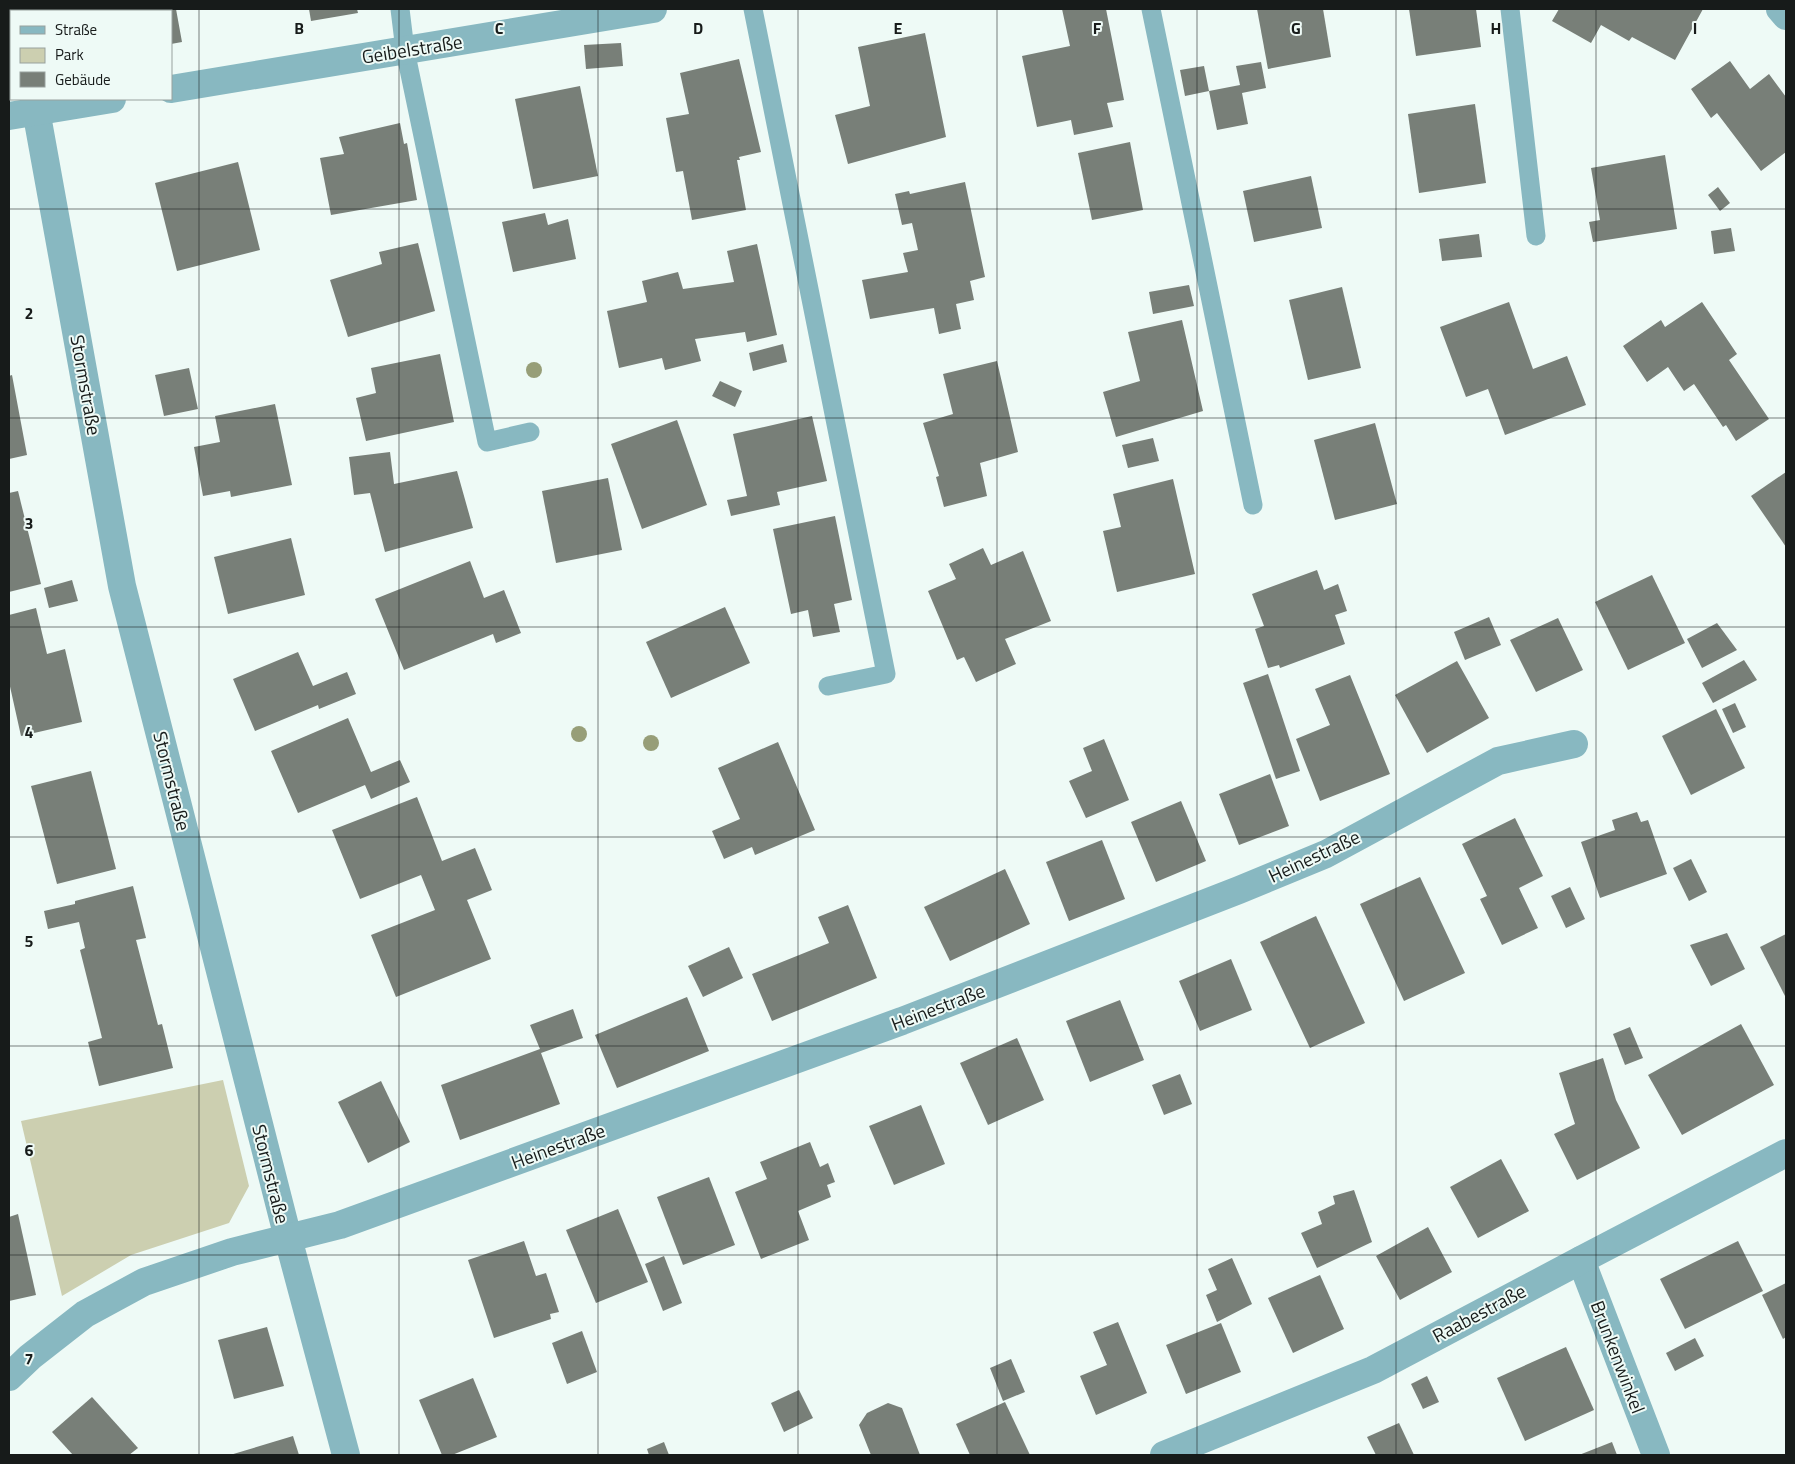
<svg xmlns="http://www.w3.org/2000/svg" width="1795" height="1464" viewBox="0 0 1795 1464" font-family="'Titillium Web',sans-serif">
  <rect width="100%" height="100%" fill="#eefaf6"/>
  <polygon fill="#cccfb0" points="223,1080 249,1186 229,1223 131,1255 62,1296 21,1121"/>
  <g fill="#787f78">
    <polygon points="129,9 176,9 182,42 171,44 171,11 130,11"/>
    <polygon points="309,9 357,9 358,13 311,21"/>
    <polygon points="1062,9 1106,9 1124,100 1107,103 1113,127 1074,135 1071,120 1037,127 1022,56 1070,46"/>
    <polygon points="1257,9 1323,9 1331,57 1268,69"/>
    <polygon points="1409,9 1476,9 1481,47 1416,56"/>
    <polygon points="1559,9 1703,9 1675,60 1632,37 1629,41 1601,25 1591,43 1552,21"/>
    <polygon points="925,33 946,137 848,164 835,115 870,106 858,47"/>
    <polygon points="621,43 623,66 586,69 584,45"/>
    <polygon points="739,59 761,152 739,157 740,160 737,160 746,210 692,220 683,171 676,172 666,118 689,114 680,73"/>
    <polygon points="1730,61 1750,89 1769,74 1786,97 1786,152 1761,171 1717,113 1711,118 1691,89"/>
    <polygon points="1261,62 1266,88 1242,93 1248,124 1217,130 1209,91 1185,96 1180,70 1204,66 1209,91 1240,85 1236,66"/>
    <polygon points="580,86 598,176 533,189 515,99"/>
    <polygon points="1475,104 1486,183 1419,193 1408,114"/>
    <polygon points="400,123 404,144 407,143 417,200 331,215 320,158 344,154 339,137"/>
    <polygon points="1130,142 1143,210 1092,220 1078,153"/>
    <polygon points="1665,155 1677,229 1593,242 1589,222 1600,220 1591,168"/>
    <polygon points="238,162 260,250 177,271 155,183"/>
    <polygon points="1311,176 1322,228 1254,242 1243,191"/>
    <polygon points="965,182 985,277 970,281 974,300 956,304 961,329 939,334 934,308 870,319 862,280 908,272 903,253 918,250 912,223 902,225 895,194 909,191 910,194"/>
    <polygon points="1718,187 1730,203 1720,211 1708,195"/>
    <polygon points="545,213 548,225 568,219 576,259 513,272 502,222"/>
    <polygon points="1731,228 1735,251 1714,254 1711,231"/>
    <polygon points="1479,234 1482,257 1442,261 1439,239"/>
    <polygon points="418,243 435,311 348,337 330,280 382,264 379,252"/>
    <polygon points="757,244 777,335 747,342 745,332 695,339 701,361 665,370 662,358 619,368 607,311 647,302 642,281 678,272 683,289 734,282 727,251"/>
    <polygon points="1189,285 1194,306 1153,314 1149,292"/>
    <polygon points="1342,287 1361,368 1308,380 1289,300"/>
    <polygon points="1509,302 1533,369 1567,356 1586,405 1505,435 1488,389 1466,397 1440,327"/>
    <polygon points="1702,302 1737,354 1729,360 1769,419 1736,441 1726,425 1723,427 1694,384 1684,391 1668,367 1647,382 1623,346 1661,320 1665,327"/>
    <polygon points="1182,320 1203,411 1116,437 1103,392 1140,381 1128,332"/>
    <polygon points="783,344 787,362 753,371 749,353"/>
    <polygon points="440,354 454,422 366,441 356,398 376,393 371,368"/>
    <polygon points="997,361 1018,452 980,463 987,496 944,507 936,477 939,476 923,423 953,414 943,374"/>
    <polygon points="189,368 198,409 164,416 155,375"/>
    <polygon points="12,375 27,455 9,459 9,376"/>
    <polygon points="720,381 742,391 735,407 712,396"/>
    <polygon points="275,404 292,485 231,497 230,491 203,496 194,447 220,442 215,416"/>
    <polygon points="812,416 827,481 777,492 780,505 731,516 727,500 747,496 733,434"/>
    <polygon points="677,420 707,505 642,529 611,444"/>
    <polygon points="1375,423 1397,504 1335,520 1314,440"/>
    <polygon points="1153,438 1159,461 1128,468 1122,445"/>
    <polygon points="390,452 394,484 457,471 473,528 385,552 370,493 354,495 349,457"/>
    <polygon points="1786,472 1786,547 1751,496"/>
    <polygon points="608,478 622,550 556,563 542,491"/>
    <polygon points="1173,479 1195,574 1117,592 1103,531 1121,527 1113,494"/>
    <polygon points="18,491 41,584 9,592 9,493"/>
    <polygon points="835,516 852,600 834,604 840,632 813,637 808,610 791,614 773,529"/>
    <polygon points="291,538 305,595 228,614 214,557"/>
    <polygon points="983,548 991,565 1023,551 1051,621 1005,639 1016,664 976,682 964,657 957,660 928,591 956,579 949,564"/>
    <polygon points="470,561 484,598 504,590 521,633 496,643 493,634 404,670 375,599"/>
    <polygon points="1317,570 1324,590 1338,584 1347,611 1335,615 1345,644 1280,668 1279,665 1268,668 1255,629 1264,626 1252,594"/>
    <polygon points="1652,575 1685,643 1628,670 1595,602"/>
    <polygon points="72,580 78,601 49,608 44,588"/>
    <polygon points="725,607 750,663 671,698 646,642"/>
    <polygon points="36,608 47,654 65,649 82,722 21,736 9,682 9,615"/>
    <polygon points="1489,617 1501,645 1465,660 1454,632"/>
    <polygon points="1558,618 1583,670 1536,692 1510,640"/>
    <polygon points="1717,623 1737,650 1702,668 1687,639"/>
    <polygon points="298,652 313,686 347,672 356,694 319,709 318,705 255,731 233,679"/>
    <polygon points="1744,660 1757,680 1713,703 1702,683"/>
    <polygon points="1457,661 1489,718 1427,753 1395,695"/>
    <polygon points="1268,674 1300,771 1276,779 1243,683"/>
    <polygon points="1350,675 1390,774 1320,801 1296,739 1330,725 1315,689"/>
    <polygon points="1735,703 1746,727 1733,733 1722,709"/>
    <polygon points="1716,709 1745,768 1691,795 1662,736"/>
    <polygon points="348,718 371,772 400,760 410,782 371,799 365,785 298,813 271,751"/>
    <polygon points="1104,739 1129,800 1086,818 1069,781 1092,771 1083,748"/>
    <polygon points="778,742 815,830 755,855 752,847 724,859 712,831 740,819 718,768"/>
    <polygon points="91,771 116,869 57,884 31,786"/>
    <polygon points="1270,774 1289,826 1239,845 1219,794"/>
    <polygon points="417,797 442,861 475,848 492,890 467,900 491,959 396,997 371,935 435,910 421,875 360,899 332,830"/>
    <polygon points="1181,801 1206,861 1156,882 1131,822"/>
    <polygon points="1637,812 1641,822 1648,820 1667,874 1600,898 1581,842 1615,830 1612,820"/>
    <polygon points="1515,818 1543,876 1519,888 1538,928 1502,945 1480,899 1487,896 1462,844"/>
    <polygon points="1102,840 1125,899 1069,921 1046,862"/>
    <polygon points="1691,859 1707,892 1689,901 1673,868"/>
    <polygon points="1005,869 1030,924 950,961 924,907"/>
    <polygon points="1420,877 1465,973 1404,1001 1360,904"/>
    <polygon points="133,886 146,938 136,940 158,1025 162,1024 173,1068 99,1086 88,1042 102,1038 80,950 85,948 79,922 48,929 44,911 75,904 75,901"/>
    <polygon points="1570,887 1585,919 1566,928 1551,896"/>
    <polygon points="848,905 877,978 772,1021 752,974 829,943 818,917"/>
    <polygon points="1316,916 1365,1023 1310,1048 1260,942"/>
    <polygon points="1727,933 1745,969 1711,986 1690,945"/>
    <polygon points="1786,934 1786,998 1760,947"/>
    <polygon points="729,947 743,978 703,997 688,966"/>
    <polygon points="1231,959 1252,1010 1200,1031 1179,981"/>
    <polygon points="687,997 709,1051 617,1088 595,1035"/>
    <polygon points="1120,1000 1144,1060 1090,1082 1066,1021"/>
    <polygon points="573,1009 583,1038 541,1053 560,1104 460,1140 441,1085 540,1049 530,1025"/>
    <polygon points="1741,1024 1774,1085 1682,1135 1648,1075"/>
    <polygon points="1630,1027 1643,1058 1625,1065 1613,1034"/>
    <polygon points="1017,1038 1044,1100 988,1125 960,1063"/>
    <polygon points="1603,1058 1616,1100 1640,1148 1577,1180 1554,1134 1575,1124 1559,1073"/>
    <polygon points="1180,1074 1192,1104 1164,1115 1152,1085"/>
    <polygon points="381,1081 410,1142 368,1163 338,1102"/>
    <polygon points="921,1105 945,1164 894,1185 869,1126"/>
    <polygon points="810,1142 820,1167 828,1163 835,1182 827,1185 831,1197 798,1211 809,1240 761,1259 735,1192 767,1179 760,1162"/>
    <polygon points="1501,1159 1529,1211 1478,1238 1450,1187"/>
    <polygon points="709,1177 735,1245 683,1265 657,1197"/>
    <polygon points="1354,1190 1372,1242 1317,1268 1301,1233 1322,1224 1318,1212 1335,1204 1333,1196"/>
    <polygon points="618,1209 648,1282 596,1303 566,1230"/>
    <polygon points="18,1214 36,1295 9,1301 9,1217"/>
    <polygon points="1428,1227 1452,1272 1400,1300 1376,1256"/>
    <polygon points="524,1241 536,1276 546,1273 559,1312 550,1314 551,1319 494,1338 468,1260"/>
    <polygon points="1738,1241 1763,1291 1685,1329 1660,1279"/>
    <polygon points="664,1256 682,1303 663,1311 645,1264"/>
    <polygon points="1232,1258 1252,1304 1217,1322 1206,1295 1217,1290 1208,1269"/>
    <polygon points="1320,1275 1344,1329 1293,1353 1268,1298"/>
    <polygon points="1786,1283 1786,1337 1783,1339 1762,1295"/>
    <polygon points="1118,1322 1147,1393 1096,1415 1080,1376 1107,1365 1093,1332"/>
    <polygon points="1221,1323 1241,1372 1186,1394 1166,1345"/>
    <polygon points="267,1327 284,1386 234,1399 218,1340"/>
    <polygon points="582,1331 597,1372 567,1384 552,1343"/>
    <polygon points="1695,1338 1704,1356 1675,1371 1666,1353"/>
    <polygon points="1566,1347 1594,1410 1525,1441 1497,1378"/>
    <polygon points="1011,1359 1025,1392 1003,1401 990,1368"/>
    <polygon points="1427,1376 1439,1402 1423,1409 1411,1384"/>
    <polygon points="473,1378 497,1437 452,1455 442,1455 419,1400"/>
    <polygon points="799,1390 813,1418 784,1432 771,1403"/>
    <polygon points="92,1397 138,1448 129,1455 73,1455 52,1432"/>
    <polygon points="1005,1402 1030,1455 970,1455 956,1424"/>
    <polygon points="888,1403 902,1408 920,1455 871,1455 859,1425 867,1413"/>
    <polygon points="1399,1423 1414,1455 1376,1455 1367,1437"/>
    <polygon points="293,1436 299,1455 230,1455"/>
    <polygon points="664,1442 669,1455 649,1455 647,1449"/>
    <polygon points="1612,1442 1617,1455 1579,1455"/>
  </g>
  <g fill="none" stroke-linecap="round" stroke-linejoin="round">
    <g stroke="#88b8c1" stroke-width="19">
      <polyline points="400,9 405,50 487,442 530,432"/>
      <polyline points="753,9 886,674 828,686"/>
      <polyline points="1151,9 1253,505"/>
      <polyline points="1510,9 1536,236"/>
    </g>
    <g stroke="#88b8c1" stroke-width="28">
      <polyline points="17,9 18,11"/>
      <polyline points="1780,9 1786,16"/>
      <polyline points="171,89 653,9"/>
      <polyline points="34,99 122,586 288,1238 346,1455"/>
      <polyline points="9,116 112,99"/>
      <polyline points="1581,1260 1656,1455"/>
      <polyline points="9,1377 30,1357 85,1314 144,1282 232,1252 340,1225 902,1021 1239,890 1326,854 1498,761 1574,744"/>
      <polyline points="1164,1455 1373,1370 1581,1260 1786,1153"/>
    </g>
  </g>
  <g fill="#979e78">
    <circle cx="534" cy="370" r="8"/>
    <circle cx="579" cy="734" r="8"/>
    <circle cx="651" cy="743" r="8"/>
  </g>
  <path fill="none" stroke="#171b1a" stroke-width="1" stroke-opacity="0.55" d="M199,9V1455M399,9V1455M598,9V1455M798,9V1455M997,9V1455M1197,9V1455M1396,9V1455M1596,9V1455M9,209H1786M9,418H1786M9,627H1786M9,837H1786M9,1046H1786M9,1255H1786"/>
  <g text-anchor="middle" stroke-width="4" stroke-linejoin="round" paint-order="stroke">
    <g font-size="19" fill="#171b1a" stroke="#eefaf6">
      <text transform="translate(412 49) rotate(-9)" y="7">Geibelstraße</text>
      <text transform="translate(86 385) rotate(80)" y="7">Stormstraße</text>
      <text transform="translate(172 781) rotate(76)" y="7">Stormstraße</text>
      <text transform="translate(1314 856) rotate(-25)" y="7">Heinestraße</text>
      <text transform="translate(938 1007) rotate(-21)" y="7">Heinestraße</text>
      <text transform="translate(558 1146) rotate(-20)" y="7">Heinestraße</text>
      <text transform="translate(271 1174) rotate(76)" y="7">Stormstraße</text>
      <text transform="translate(1479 1313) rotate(-28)" y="7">Raabestraße</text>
      <text transform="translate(1618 1357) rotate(69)" y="7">Brunkenwinkel</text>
    </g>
  </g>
  <g font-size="16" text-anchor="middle" font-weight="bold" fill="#171b1a" stroke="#eefaf6" stroke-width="4" stroke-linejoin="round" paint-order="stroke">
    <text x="299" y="34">B</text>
    <text x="499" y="34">C</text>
    <text x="698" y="34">D</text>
    <text x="898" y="34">E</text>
    <text x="1097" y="34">F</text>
    <text x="1296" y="34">G</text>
    <text x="1496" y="34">H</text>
    <text x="1695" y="34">I</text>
    <text x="29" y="319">2</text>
    <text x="29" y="529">3</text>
    <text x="29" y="738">4</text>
    <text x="29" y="947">5</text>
    <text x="29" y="1156">6</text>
    <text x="29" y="1365">7</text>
  </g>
  <rect width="1795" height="1464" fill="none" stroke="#171b1a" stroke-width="20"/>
  <rect x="10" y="10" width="162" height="90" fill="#eefaf6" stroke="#98a19e"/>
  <rect x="20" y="26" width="25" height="8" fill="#88b8c1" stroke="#98a19e"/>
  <text x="55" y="35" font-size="15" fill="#171b1a">Straße</text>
  <rect x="20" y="48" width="25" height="15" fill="#cccfb0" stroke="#98a19e"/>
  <text x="55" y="60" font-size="15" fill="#171b1a">Park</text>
  <rect x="20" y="72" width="25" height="15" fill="#787f78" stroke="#98a19e"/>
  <text x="55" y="85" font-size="15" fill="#171b1a">Gebäude</text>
</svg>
